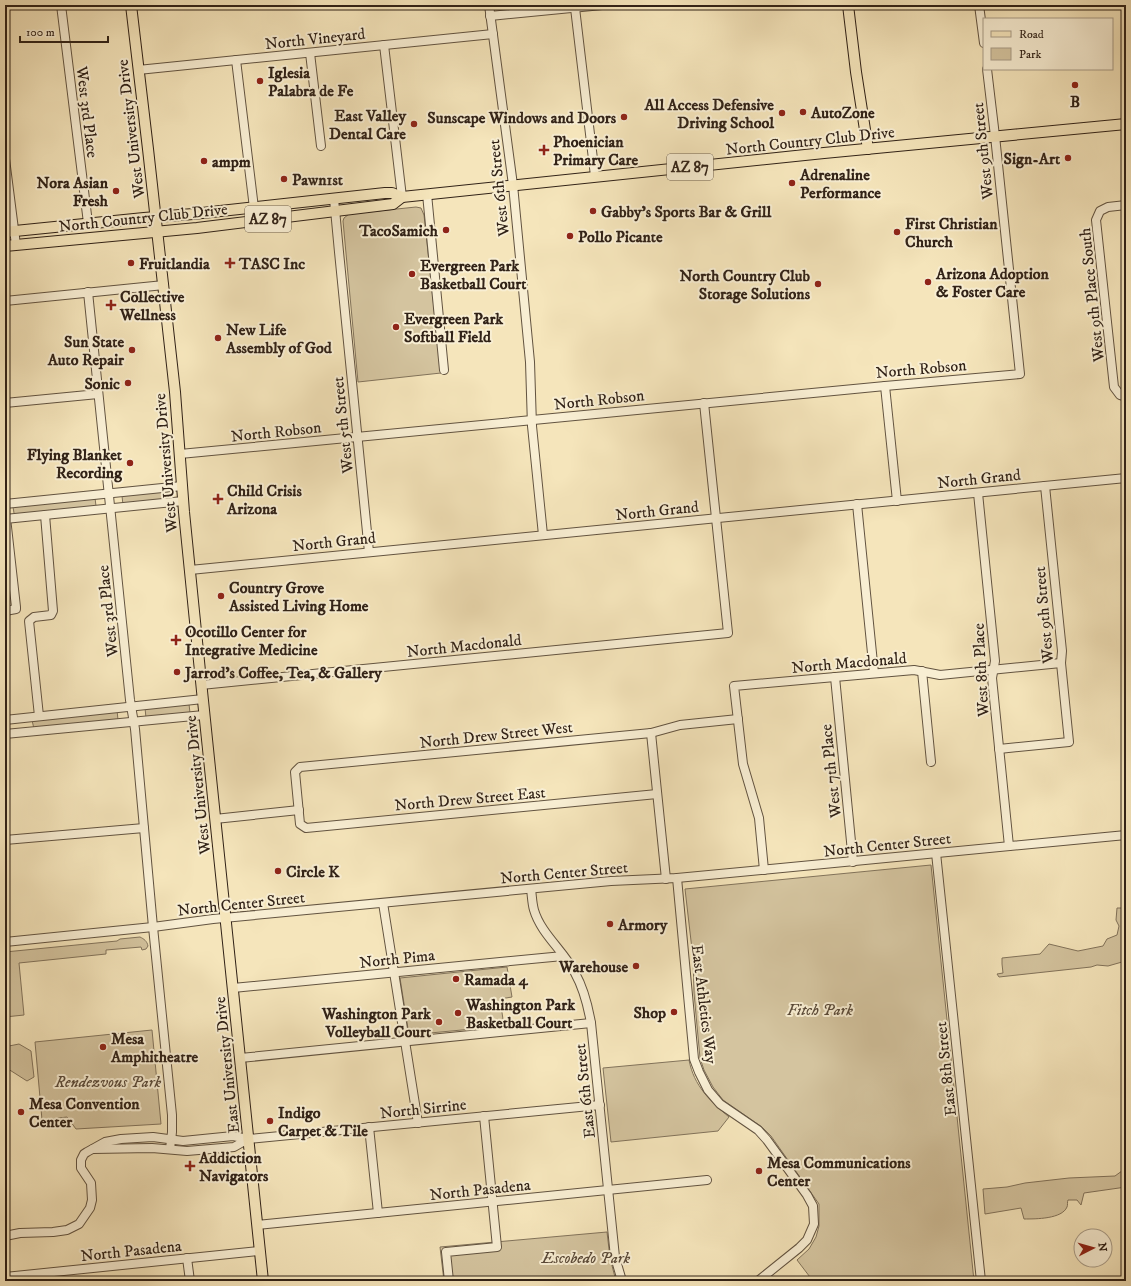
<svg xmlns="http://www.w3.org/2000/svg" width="1131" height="1286" viewBox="0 0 1131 1286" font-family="'IM FELL DW Pica',serif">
  <rect width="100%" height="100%" fill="#f5e5bb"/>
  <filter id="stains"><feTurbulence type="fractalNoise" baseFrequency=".005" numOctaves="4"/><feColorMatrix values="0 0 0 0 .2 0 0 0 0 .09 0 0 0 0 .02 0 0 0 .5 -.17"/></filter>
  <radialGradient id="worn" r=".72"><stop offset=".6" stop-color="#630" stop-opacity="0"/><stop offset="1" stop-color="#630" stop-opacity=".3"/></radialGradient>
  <g fill="#d4c49f" stroke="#82735b">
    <polygon points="416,207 421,208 424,215 441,373 358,382 343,221 344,218 349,214"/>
    <polygon points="167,491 168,499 123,505 122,496 123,494"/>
    <polygon points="95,498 96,506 16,515 14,513 13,507 15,506"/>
    <polygon points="189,704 190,713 146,718 145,708"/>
    <polygon points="117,710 118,720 34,729 32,720"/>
    <polygon points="931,865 974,1281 813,1281 797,1260 809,1249 816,1237 819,1226 819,1204 771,1136 762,1127 723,1100 713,1087 704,1070 700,1058 694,993 693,958 685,889"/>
    <polygon points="1117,908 1126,908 1126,954 1124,955 1122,962 1108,966 1097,965 1091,967 999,977 997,974 1003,973 1002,964 1002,958 1040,954 1049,944 1078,951 1103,946 1107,939 1117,935 1119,926 1116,920"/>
    <path d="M140,937C144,939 147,941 148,946L146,949L142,950L141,947L106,950V954L19,963L24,1015L5,1017V952L117,941L120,939Z"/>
    <polygon points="507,967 512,997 500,999 504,1026 409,1035 400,978"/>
    <polygon points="152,1030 161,1124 76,1129 67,1117 42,1120 35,1042"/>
    <polygon points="19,1044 31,1051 34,1077 27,1081 5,1067 5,1050 9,1046"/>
    <path d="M689,1060C694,1086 710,1101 729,1117L718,1131L611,1142L603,1068Z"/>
    <path d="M1126,1168V1187L1084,1193L1081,1205L1077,1200H1068C1067,1202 1068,1205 1067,1207C1062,1219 1036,1219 1024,1219L1021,1208L985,1214L983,1189L1007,1187L1025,1183L1069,1178L1115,1176Z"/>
    <polygon points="607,1232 610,1258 616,1281 444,1281 440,1247"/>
  </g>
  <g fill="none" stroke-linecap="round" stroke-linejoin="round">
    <g stroke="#625340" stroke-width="10">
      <g id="minor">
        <polyline points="61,5 88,223"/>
        <polyline points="489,5 513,185 530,362 532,426 543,535"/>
        <polyline points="979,5 984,43"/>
        <polyline points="575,8 595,176"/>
        <polyline points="490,16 602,5"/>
        <polyline points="384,45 402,197"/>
        <polyline points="310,53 321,146"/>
        <polyline points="236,60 254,208"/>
        <polyline points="138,70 493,34"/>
        <polyline points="5,159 16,245"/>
        <polyline points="427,194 444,370"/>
        <polyline points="334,199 339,252 369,552"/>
        <polyline points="1126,205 1108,207 1100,211 1096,220 1114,387 1120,395 1126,397"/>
        <polyline points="88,292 130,700 135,729 153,927 172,1115 172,1132 170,1149"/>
        <polyline points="5,301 164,285"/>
        <polyline points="885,386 897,501"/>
        <polyline points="5,403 98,394"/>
        <polyline points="180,454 885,386 1020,374 995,136 987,69"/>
        <polyline points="978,493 995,661 992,678 1009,846"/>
        <polyline points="5,504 182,486"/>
        <polyline points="857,504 874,673"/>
        <polyline points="5,519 183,501"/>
        <polyline points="190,570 1126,478"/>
        <polyline points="5,611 16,609 16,607 6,518"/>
        <polyline points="922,671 931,762"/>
        <polyline points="835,677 853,862"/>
        <polyline points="201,685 728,633 704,403"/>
        <polyline points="39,716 29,621 34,617 51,615 53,611 45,515"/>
        <polyline points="5,720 203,699"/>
        <polyline points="651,733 666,879"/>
        <polyline points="5,734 204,715"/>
        <polyline points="999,749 1069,742 1061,663 1062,651 1045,486"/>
        <polyline points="657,794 306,828 300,824 295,772 300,767 651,733 680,725 738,719"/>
        <polyline points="215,819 299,810"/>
        <polyline points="5,840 144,828"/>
        <polyline points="936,853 981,1281"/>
        <polyline points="764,870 759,818 743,764 734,686 914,670 940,675 1061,663"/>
        <polyline points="677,878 694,1059 699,1072 708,1090 720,1104 758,1130 767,1140 807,1195 813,1206 814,1224 807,1240 799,1248 758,1281"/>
        <path d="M531,889C532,896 532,903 534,910C541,934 564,951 575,973C584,989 588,1006 591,1023L615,1257L622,1281"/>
        <polyline points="383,903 418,1123"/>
        <polyline points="5,942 153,927 213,919 611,881 677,878 1126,835"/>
        <polyline points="233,988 563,956"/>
        <polyline points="240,1058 591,1023"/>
        <polyline points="369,1127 378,1213"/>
        <polyline points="93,1149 152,1148 187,1151 234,1147 248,1139"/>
        <polyline points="257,1225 707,1180"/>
        <polyline points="5,1236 20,1233 53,1232 67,1230 79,1224 90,1208 92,1200 91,1183 81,1168 81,1160 84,1154 87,1152 105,1142 121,1139 153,1137 183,1141 233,1136 248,1139 600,1105"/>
        <polyline points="187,1258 190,1281"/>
        <polyline points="5,1277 259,1251"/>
        <polyline points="449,1281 446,1252 497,1247 484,1116"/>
      </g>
    </g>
    <g stroke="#312217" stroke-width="12">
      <g id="major">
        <polyline points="131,5 148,149 175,392 184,512 202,691 263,1281"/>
        <polyline points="848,5 856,72 868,149"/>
        <polyline points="5,232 144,218 193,214 385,193 392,193 402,197 824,153 1126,124"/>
        <polyline points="5,246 197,228 393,204 402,197"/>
      </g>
    </g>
    <use href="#minor" stroke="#f8eed3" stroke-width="8"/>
    <use href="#major" stroke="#f5e5bb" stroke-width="10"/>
  </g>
  <g fill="#8f2418" stroke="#f8eed3" stroke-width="1.5">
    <circle cx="260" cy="81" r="4"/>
    <circle cx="1075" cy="85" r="4"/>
    <circle cx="803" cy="112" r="4"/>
    <circle cx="782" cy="113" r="4"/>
    <circle cx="624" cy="117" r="4"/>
    <circle cx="414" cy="124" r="4"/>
    <path d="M542 144h4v4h4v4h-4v4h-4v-4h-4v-4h4z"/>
    <circle cx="1068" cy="158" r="4"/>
    <circle cx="204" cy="161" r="4"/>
    <circle cx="284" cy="179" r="4"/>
    <circle cx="792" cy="183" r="4"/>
    <circle cx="116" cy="191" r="4"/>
    <circle cx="593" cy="211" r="4"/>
    <circle cx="446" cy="230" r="4"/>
    <circle cx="897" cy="232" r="4"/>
    <circle cx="570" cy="236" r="4"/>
    <circle cx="131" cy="263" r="4"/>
    <path d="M228 257h4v4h4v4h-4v4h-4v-4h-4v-4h4z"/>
    <circle cx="412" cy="274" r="4"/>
    <circle cx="928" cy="282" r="4"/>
    <circle cx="818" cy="284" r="4"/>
    <path d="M109 299h4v4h4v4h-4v4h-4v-4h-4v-4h4z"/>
    <circle cx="396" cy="327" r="4"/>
    <circle cx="218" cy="338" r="4"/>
    <circle cx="132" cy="350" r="4"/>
    <circle cx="128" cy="383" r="4"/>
    <circle cx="130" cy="463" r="4"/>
    <path d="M216 493h4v4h4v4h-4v4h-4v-4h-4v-4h4z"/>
    <circle cx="221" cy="596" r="4"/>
    <path d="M174 634h4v4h4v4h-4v4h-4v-4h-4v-4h4z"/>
    <circle cx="177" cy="672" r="4"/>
    <circle cx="278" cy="871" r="4"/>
    <circle cx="610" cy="924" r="4"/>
    <circle cx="636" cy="966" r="4"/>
    <circle cx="456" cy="979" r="4"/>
    <circle cx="674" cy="1012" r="4"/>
    <circle cx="458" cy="1013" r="4"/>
    <circle cx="439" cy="1022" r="4"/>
    <circle cx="103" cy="1047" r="4"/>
    <circle cx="21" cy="1112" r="4"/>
    <circle cx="270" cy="1121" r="4"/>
    <path d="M188 1160h4v4h4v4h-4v4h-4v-4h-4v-4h4z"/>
    <circle cx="759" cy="1171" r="4"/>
  </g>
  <g text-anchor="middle" stroke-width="4" stroke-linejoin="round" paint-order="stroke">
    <g fill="#f8eed3" stroke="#6d5f4f" stroke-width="1">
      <rect x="667" y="154" width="46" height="26" rx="3"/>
      <rect x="245" y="206" width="46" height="26" rx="3"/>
    </g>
    <g font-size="15" font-weight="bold" fill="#312217">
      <text x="690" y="172">AZ 87</text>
      <text x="268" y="224">AZ 87</text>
    </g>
    <g font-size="16" fill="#312217" stroke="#f8eed3">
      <text transform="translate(315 38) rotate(-6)" y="6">North Vineyard</text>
      <text transform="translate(88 112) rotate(83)" y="6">West 3rd Place</text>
      <text transform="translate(130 129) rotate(-97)" y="6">West University Drive</text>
      <text transform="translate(810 140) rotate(-6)" y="6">North Country Club Drive</text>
      <text transform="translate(982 151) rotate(-96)" y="6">West 9th Street</text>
      <text transform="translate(498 188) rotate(-96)" y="6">West 6th Street</text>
      <text transform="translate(143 217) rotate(-6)" y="6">North Country Club Drive</text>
      <text transform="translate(1091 295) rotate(-96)" y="6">West 9th Place South</text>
      <text transform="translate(921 368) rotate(-5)" y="6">North Robson</text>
      <text transform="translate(599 399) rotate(-6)" y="6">North Robson</text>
      <text transform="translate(342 425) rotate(-96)" y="6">West 5th Street</text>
      <text transform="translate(276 431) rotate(-6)" y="6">North Robson</text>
      <text transform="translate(165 463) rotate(-95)" y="6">West University Drive</text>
      <text transform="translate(979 478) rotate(-6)" y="6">North Grand</text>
      <text transform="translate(657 510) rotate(-6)" y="6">North Grand</text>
      <text transform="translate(334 541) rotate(-6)" y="6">North Grand</text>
      <text transform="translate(107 611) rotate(-96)" y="6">West 3rd Place</text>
      <text transform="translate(1043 615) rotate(-95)" y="6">West 9th Street</text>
      <text transform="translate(464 645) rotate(-6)" y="6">North Macdonald</text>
      <text transform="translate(849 662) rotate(-5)" y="6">North Macdonald</text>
      <text transform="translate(980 670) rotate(-93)" y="6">West 8th Place</text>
      <text transform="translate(496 734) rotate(-6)" y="6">North Drew Street West</text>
      <text transform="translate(830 771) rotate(-96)" y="6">West 7th Place</text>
      <text transform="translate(197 785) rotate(-96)" y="6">West University Drive</text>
      <text transform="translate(470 798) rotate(-5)" y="6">North Drew Street East</text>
      <text transform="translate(887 844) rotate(-6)" y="6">North Center Street</text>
      <text transform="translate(564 872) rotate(-5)" y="6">North Center Street</text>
      <text transform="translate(241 903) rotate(-6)" y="6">North Center Street</text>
      <text transform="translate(397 958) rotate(-6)" y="6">North Pima</text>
      <text transform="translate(705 1004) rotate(83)" y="6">East Athletics Way</text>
      <text transform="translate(226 1065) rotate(-96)" y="6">East University Drive</text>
      <text transform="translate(945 1069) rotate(-96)" y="6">East 8th Street</text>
      <text transform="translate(584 1091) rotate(-96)" y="6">East 6th Street</text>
      <text transform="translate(423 1108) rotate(-6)" y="6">North Sirrine</text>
      <text transform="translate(480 1189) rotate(-6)" y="6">North Pasadena</text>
      <text transform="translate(131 1250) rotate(-6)" y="6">North Pasadena</text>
    </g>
    <g font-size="16" font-weight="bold" fill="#312217" stroke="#f8eed3" text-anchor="start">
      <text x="268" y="78">Iglesia<tspan x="268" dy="18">Palabra de Fe</tspan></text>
      <text x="1075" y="107" text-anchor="middle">B</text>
      <text x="774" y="110" text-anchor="end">All Access Defensive<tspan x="774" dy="18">Driving School</tspan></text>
      <text x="811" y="118">AutoZone</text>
      <text x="406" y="121" text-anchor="end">East Valley<tspan x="406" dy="18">Dental Care</tspan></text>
      <text x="616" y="123" text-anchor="end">Sunscape Windows and Doors</text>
      <text x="553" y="147">Phoenician<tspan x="553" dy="18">Primary Care</tspan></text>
      <text x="1060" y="164" text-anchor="end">Sign-Art</text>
      <text x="212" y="167">ampm</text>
      <text x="800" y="180">Adrenaline<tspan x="800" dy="18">Performance</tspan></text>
      <text x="292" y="185">Pawn1st</text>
      <text x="108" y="188" text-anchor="end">Nora Asian<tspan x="108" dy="18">Fresh</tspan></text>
      <text x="601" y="217">Gabby’s Sports Bar &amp; Grill</text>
      <text x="905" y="229">First Christian<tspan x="905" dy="18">Church</tspan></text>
      <text x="438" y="236" text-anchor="end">TacoSamich</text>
      <text x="578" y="242">Pollo Picante</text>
      <text x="139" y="269">Fruitlandia</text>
      <text x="239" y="269">TASC Inc</text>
      <text x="420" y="271">Evergreen Park<tspan x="420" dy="18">Basketball Court</tspan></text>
      <text x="936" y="279">Arizona Adoption<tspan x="936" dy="18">&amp; Foster Care</tspan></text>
      <text x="810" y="281" text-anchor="end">North Country Club<tspan x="810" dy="18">Storage Solutions</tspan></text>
      <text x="120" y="302">Collective<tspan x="120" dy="18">Wellness</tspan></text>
      <text x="404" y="324">Evergreen Park<tspan x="404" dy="18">Softball Field</tspan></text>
      <text x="226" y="335">New Life<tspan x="226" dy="18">Assembly of God</tspan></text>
      <text x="124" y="347" text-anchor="end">Sun State<tspan x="124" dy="18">Auto Repair</tspan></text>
      <text x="120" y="389" text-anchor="end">Sonic</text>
      <text x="122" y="460" text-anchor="end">Flying Blanket<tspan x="122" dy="18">Recording</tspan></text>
      <text x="227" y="496">Child Crisis<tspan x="227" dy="18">Arizona</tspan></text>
      <text x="229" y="593">Country Grove<tspan x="229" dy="18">Assisted Living Home</tspan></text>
      <text x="185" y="637">Ocotillo Center for<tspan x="185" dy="18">Integrative Medicine</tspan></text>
      <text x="185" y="678">Jarrod's Coffee, Tea, &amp; Gallery</text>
      <text x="286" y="877">Circle K</text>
      <text x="618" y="930">Armory</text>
      <text x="628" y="972" text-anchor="end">Warehouse</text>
      <text x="464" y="985">Ramada 4</text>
      <text x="466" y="1010">Washington Park<tspan x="466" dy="18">Basketball Court</tspan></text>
      <text x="666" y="1018" text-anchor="end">Shop</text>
      <text x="431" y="1019" text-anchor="end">Washington Park<tspan x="431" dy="18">Volleyball Court</tspan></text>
      <text x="111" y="1044">Mesa<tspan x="111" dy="18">Amphitheatre</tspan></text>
      <text x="29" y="1109">Mesa Convention<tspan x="29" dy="18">Center</tspan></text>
      <text x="278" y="1118">Indigo<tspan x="278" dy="18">Carpet &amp; Tile</tspan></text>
      <text x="199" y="1163">Addiction<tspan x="199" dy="18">Navigators</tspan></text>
      <text x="767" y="1168">Mesa Communications<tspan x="767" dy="18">Center</tspan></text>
    </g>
    <g font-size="16" font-style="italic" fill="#5a4a39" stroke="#f8eed3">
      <text x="820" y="1015">Fitch Park</text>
      <text x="108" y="1087">Rendezvous Park</text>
      <text x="586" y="1263">Escobedo Park</text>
    </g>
  </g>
  <rect width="1131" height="1286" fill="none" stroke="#f5e5bb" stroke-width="20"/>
  <rect x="6" y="6" width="1119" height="1274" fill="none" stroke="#312217" stroke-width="2"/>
  <rect x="10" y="10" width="1111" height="1266" fill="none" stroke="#312217"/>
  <rect x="983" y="18" width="130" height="52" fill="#f8eed3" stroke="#a89c88"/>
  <rect x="991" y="31" width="20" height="6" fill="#f5e5bb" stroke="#a89c88"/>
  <text x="1019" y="38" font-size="12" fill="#312217">Road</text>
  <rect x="991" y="48" width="20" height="12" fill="#d4c49f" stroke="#a89c88"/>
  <text x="1019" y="58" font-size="12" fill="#312217">Park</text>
  <g transform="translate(1093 1248) rotate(84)"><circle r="19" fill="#f8eed3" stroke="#a89c88"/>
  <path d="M0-3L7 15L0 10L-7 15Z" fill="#8f2418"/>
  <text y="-6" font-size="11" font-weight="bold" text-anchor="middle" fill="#312217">N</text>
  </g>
  <path d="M20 36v6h88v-6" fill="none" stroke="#312217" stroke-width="2"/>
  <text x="26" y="36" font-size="12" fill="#312217" stroke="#f8eed3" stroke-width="3" paint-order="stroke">100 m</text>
  <rect width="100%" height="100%" filter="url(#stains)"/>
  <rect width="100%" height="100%" fill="url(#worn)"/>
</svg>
